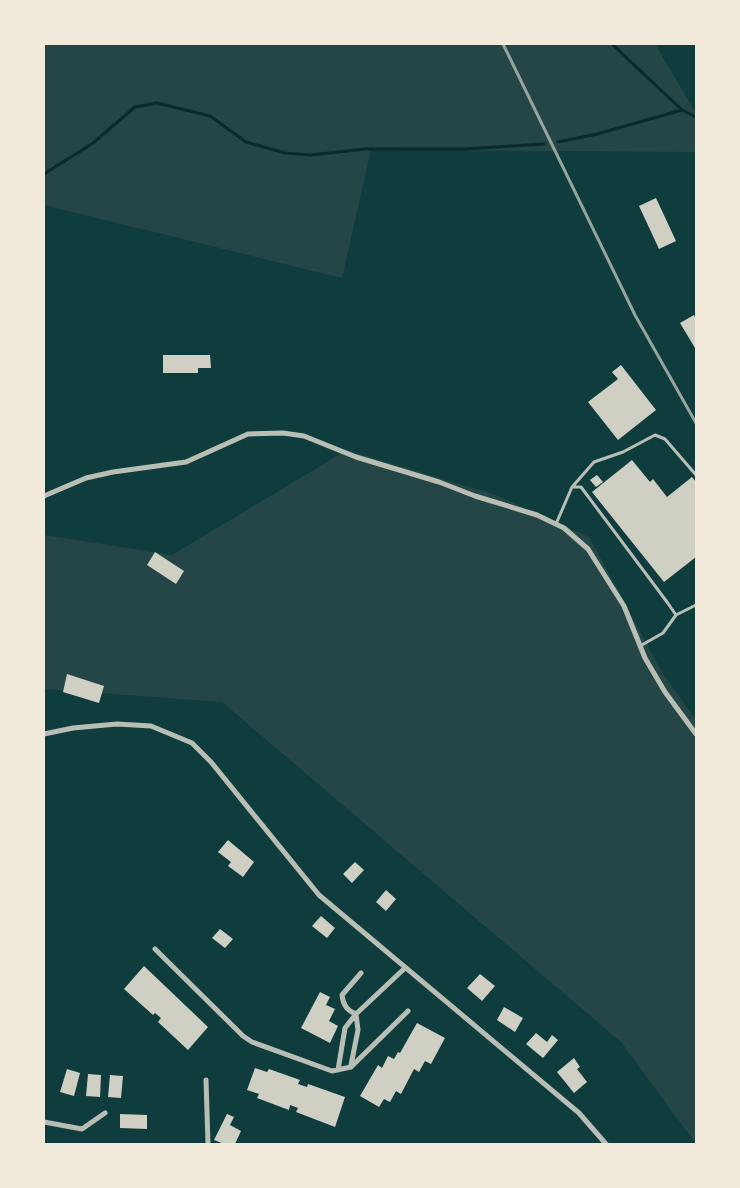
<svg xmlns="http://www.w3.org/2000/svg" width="740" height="1188" font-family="Commissioner,sans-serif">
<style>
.green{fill:#244646}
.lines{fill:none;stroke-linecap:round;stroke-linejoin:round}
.stream{stroke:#0a2a2b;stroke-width:3}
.building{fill:#cfcfc3}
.service{stroke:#b8beb3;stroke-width:3}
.minor{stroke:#b8beb3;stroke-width:5}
.rail{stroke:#97a49c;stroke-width:3}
</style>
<rect width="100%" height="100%" fill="#0f3d3e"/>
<path class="green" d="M44,44H655L696,113V152L371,150L342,278L44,205Z
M347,450L496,495L589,537L662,672L696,720V1144L621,1042L222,702L44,689V535L172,555Z"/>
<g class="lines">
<path class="stream" d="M612,44L682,110L696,117
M558,142L597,134L682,110
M44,174L93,143L135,107L157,103L210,116L246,142L285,153L311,155L365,149H464L544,144"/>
</g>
<path class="building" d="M656,198L676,241L659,249L639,206Z
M694,315L696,320L695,348L680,323Z
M163,355H210L211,368H198V373H163Z
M621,365L656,410L618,440L588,402L618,379L612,372Z
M632,460L650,482L653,479L667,497L692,477L696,482V557L664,582L592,492Z
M597,475L603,482L596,487L590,480Z
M155,552L184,571L176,584L147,565Z
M67,674L104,686L99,703L63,692Z
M228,840L254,862L243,877L228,866L231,862L218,852Z
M355,862L364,870L352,883L343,874Z
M386,890L396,899L386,911L376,902Z
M321,916L335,928L327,938L312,926Z
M220,929L233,939L225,948L212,938Z
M144,966L208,1027L188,1050L158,1022L161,1018L155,1013L153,1015L124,989Z
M480,974L495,986L482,1001L467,988Z
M320,992L330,997L326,1005L335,1009L329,1021L338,1026L330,1043L301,1028Z
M504,1007L523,1018L515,1032L497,1020Z
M417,1023L445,1038L431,1064L425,1061L419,1072L414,1069L401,1094L396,1091L390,1102L384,1099L379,1107L360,1096L378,1065L382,1068L388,1056L394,1059L398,1052L400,1053Z
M536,1033L547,1042L552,1035L558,1040L543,1058L526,1044Z
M574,1058L580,1067L577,1069L587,1082L574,1093L557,1072Z
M255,1068L267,1072L269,1069L300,1080L298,1084L307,1087L308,1084L345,1097L335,1127L296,1112L298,1108L290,1105L289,1110L257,1098L259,1094L247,1090Z
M67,1069L80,1073L74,1096L60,1092Z
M88,1074L101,1075L100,1097L86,1096Z
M110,1075L123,1076L121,1098L108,1097Z
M120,1114L147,1115V1129L120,1128Z
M227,1114L234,1117L230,1125L241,1131L235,1144H224L214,1140Z"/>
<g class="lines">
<path class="service" d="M573,486L594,462L623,452L655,435L665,439L696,475
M556,524L572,487H581L667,602L676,615L663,633L640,646
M676,615L696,605"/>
<path class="minor" d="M44,496L86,478L113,472L186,462L248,434L283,433L304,436L356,457L439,482L475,496L537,515L564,528L588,549L624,606L645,658L665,692L696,734
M44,734L73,728L117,724L151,726L192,743L211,762L319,895L579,1113L606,1144
M155,949L243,1036L252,1042L332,1071L351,1067
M356,1014C347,1011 343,1005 342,995L361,973
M351,1065L358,1030L356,1014
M351,1067L408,1011
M338,1070L345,1028L356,1014L405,968
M206,1080L208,1144
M44,1122L82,1129L105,1113"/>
<path class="rail" d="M503,44L635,315L696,423"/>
</g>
<rect width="740" height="1188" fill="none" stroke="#f1e9da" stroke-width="90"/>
</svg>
